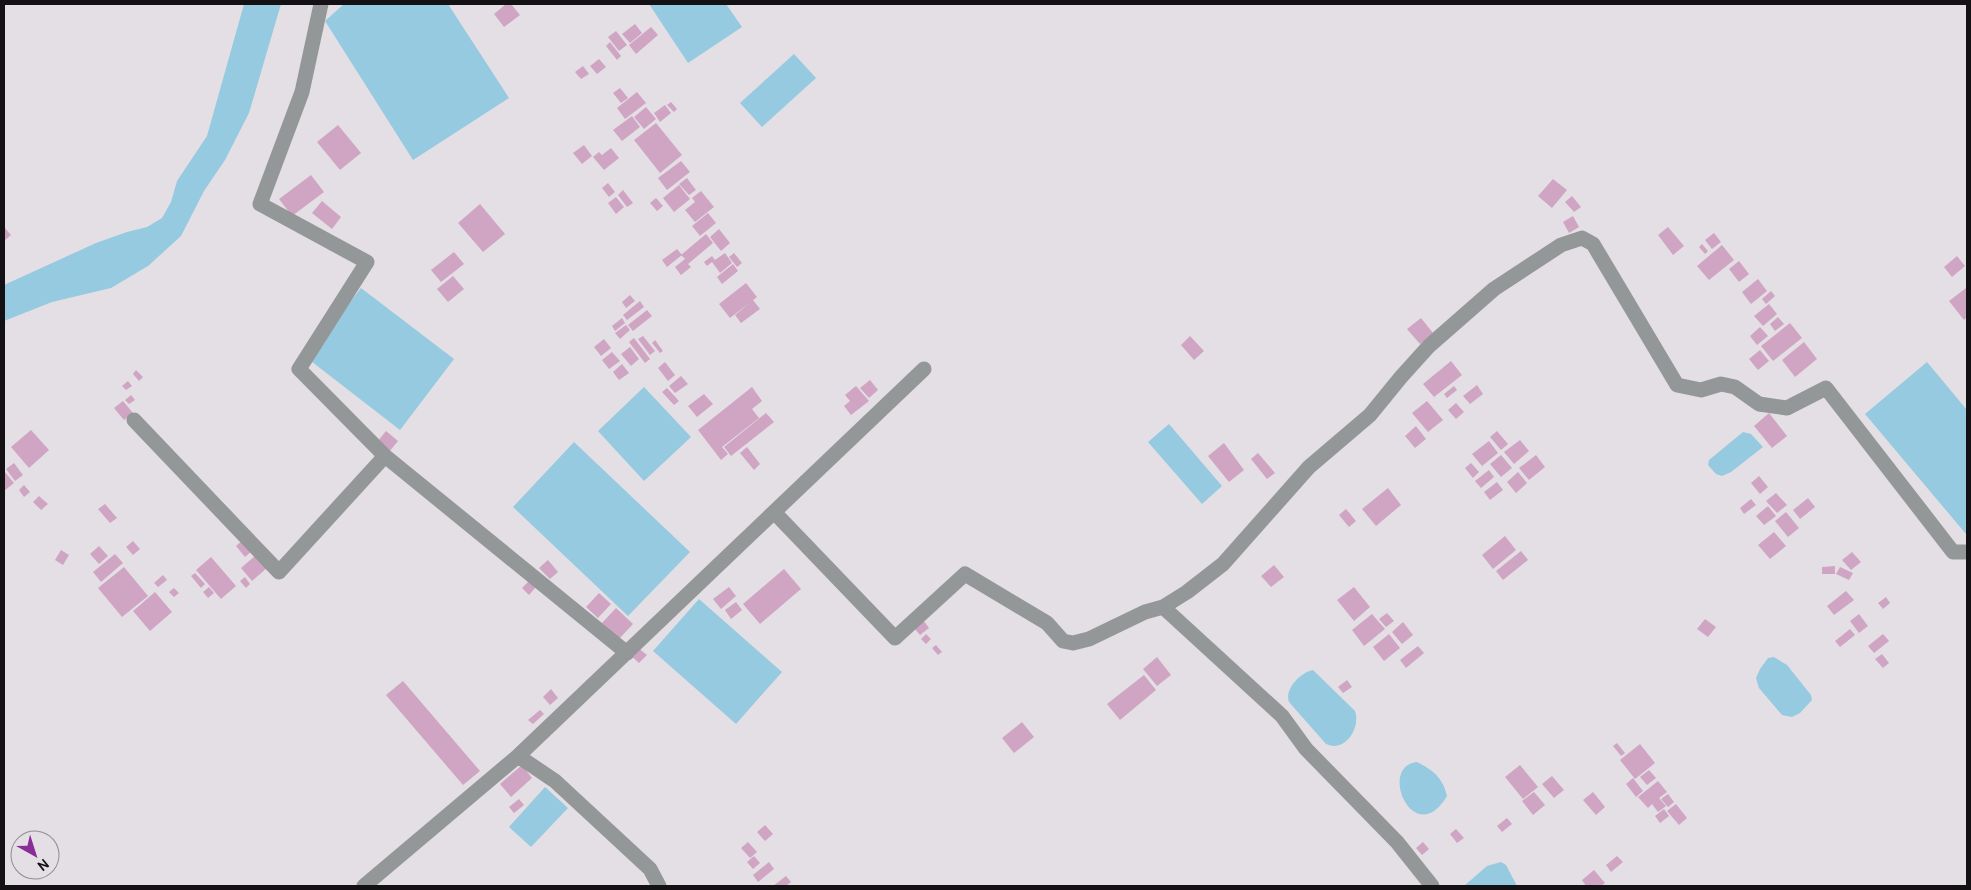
<svg xmlns="http://www.w3.org/2000/svg" width="1971" height="890" font-family="Cabin,sans-serif">
<style>
.water{fill:#95cae0}
.building{fill:#cfa5c3}
.lines{fill:none;stroke-linecap:round;stroke-linejoin:round}
.minor{stroke:#949798;stroke-width:15}
</style>
<rect width="100%" height="100%" fill="#e4dfe4"/>
<path class="water" d="M244,4H281L249,113L225,160L204,191L181,236L148,266L111,288L52,302L4,321V285L96,243L127,232L147,227L162,218L171,202L177,181L207,136Z
M344,4H448L509,98L413,160L325,21Z
M649,4H726L742,27L688,63Z
M794,54L816,78L762,127L740,103Z
M361,288L454,359L400,430L307,358Z
M1927,362L1967,410V532L1966,534L1865,414Z
M644,387L691,437L644,481L598,431Z
M1169,424L1222,486L1202,504L1148,442Z
M1743,432L1751,434L1763,447L1731,472L1722,476L1716,474L1708,465L1709,460Z
M574,442L690,552L628,616L513,507Z
M699,599L782,672L736,724L653,651Z
M1774,657L1787,665L1811,695L1812,700L1800,713L1792,717L1782,715L1759,688L1756,678L1760,669L1768,658Z
M1313,670L1355,711C1361,728 1345,753 1326,744L1289,702C1284,689 1301,672 1313,670Z
M1417,762C1433,770 1443,778 1447,796C1414,851 1377,766 1417,762Z
M545,787L568,808L531,847L509,827Z
M1501,862L1506,865L1517,886H1464L1487,866Z"/>
<path class="building" d="M506,4H511L520,15L504,27L494,14Z
M635,24L642,33L630,43L622,34Z
M651,27L658,35L636,54L629,45Z
M616,31L627,45L619,51L608,37Z
M610,42L621,56L617,60L606,46Z
M599,59L606,67L597,74L590,66Z
M583,66L589,74L581,79L575,72Z
M620,88L628,98L621,103L613,93Z
M637,92L646,103L625,119L617,108Z
M671,102L677,109L674,112L667,105Z
M665,105L671,113L660,122L654,113Z
M646,107L656,119L644,129L634,117Z
M632,116L640,127L622,141L613,130Z
M656,123L682,155L660,173L634,140Z
M338,125L361,153L340,170L317,142Z
M584,145L592,156L582,164L573,153Z
M611,148L619,158L604,170L593,157L599,152L602,155Z
M681,161L690,172L667,190L658,178Z
M311,175L324,192L292,216L279,199Z
M687,178L696,190L689,195L679,184Z
M1553,179L1567,190L1552,208L1538,196Z
M608,183L615,192L609,197L602,188Z
M679,185L690,199L674,212L663,198Z
M623,190L633,203L627,207L618,195Z
M701,191L714,207L695,222L685,210L695,202L692,198Z
M1572,196L1581,207L1574,212L1565,202Z
M616,197L624,207L616,214L608,203Z
M656,198L663,206L657,211L650,203Z
M322,201L341,217L332,229L312,213Z
M480,204L505,234L483,252L458,223Z
M708,213L716,223L700,236L692,226Z
M1573,216L1579,227L1569,233L1563,222Z
M4,227L11,235L4,241Z
M1668,227L1684,246L1673,255L1658,235Z
M719,229L730,243L721,251L710,237Z
M1714,233L1721,242L1712,249L1705,240Z
M706,234L713,243L688,264L691,267L681,275L675,267L685,259L681,255Z
M1702,244L1708,251L1705,254L1699,247Z
M1722,245L1734,260L1709,280L1697,266Z
M677,249L682,255L667,267L662,260Z
M454,252L464,264L441,282L431,270Z
M725,253L732,263L720,273L712,262L707,266L704,262L712,256L715,260Z
M734,253L742,263L737,267L729,257Z
M1957,256L1965,266L1952,277L1944,267Z
M1739,261L1749,274L1739,282L1729,269Z
M733,264L738,271L722,284L717,277Z
M453,276L464,289L448,302L437,289Z
M1758,279L1767,291L1751,304L1742,292Z
M746,283L757,297L730,318L719,304Z
M1966,288L1967,317L1964,320L1949,301Z
M1771,291L1775,296L1766,304L1762,299Z
M630,295L635,301L626,308L622,302Z
M753,300L760,309L741,323L735,315Z
M640,301L644,307L627,320L623,315Z
M1769,304L1777,314L1763,326L1754,316Z
M647,310L652,316L633,331L628,325Z
M1778,317L1784,324L1775,331L1770,324Z
M622,318L625,323L615,331L612,326Z
M1421,318L1433,333L1420,344L1407,329Z
M1790,323L1802,338L1773,361L1761,346Z
M626,325L630,330L620,339L615,333Z
M1760,327L1768,336L1757,345L1750,336Z
M643,336L655,351L650,355L638,339Z
M1190,336L1204,351L1194,360L1181,345Z
M634,338L650,359L645,363L629,342Z
M604,339L611,348L601,356L594,347Z
M655,340L663,351L660,353L652,343Z
M1804,342L1817,359L1795,377L1782,360Z
M630,347L639,359L631,366L621,354Z
M1760,350L1769,361L1758,370L1749,359Z
M612,352L620,361L609,369L602,360Z
M1451,361L1462,375L1434,397L1423,384Z
M665,362L675,375L668,381L658,368Z
M622,364L629,373L619,380L613,372Z
M136,370L143,377L139,381L133,374Z
M681,376L688,384L675,393L669,386Z
M870,380L878,390L869,398L860,388Z
M128,381L132,386L126,390L122,386Z
M1477,385L1483,394L1470,404L1463,396Z
M856,386L869,401L851,415L844,406L850,401L845,395Z
M1454,386L1457,390L1447,398L1444,394Z
M752,387L762,401L752,409L759,418L722,447L728,454L721,460L698,430Z
M667,388L679,401L674,405L662,392Z
M704,394L713,404L697,417L688,406Z
M131,395L135,400L129,404L125,400Z
M123,401L133,413L124,420L114,408Z
M1427,401L1443,420L1428,432L1412,413Z
M1456,403L1464,412L1456,419L1448,410Z
M766,413L774,422L731,456L724,447Z
M1769,413L1787,436L1772,448L1754,426Z
M1416,426L1426,439L1415,448L1405,436Z
M31,430L49,450L29,468L11,447Z
M386,431L398,441L389,452L377,442Z
M1497,431L1508,444L1501,450L1490,437Z
M1520,440L1529,451L1514,464L1504,452Z
M1489,441L1498,453L1482,466L1472,454Z
M1224,443L1244,470L1229,482L1208,456Z
M747,447L760,464L754,470L740,453Z
M1258,453L1275,473L1267,479L1251,459Z
M1501,455L1512,468L1501,477L1490,464Z
M1536,455L1545,467L1529,480L1519,468Z
M14,463L23,475L15,481L6,469Z
M1471,463L1479,472L1473,478L1465,468Z
M1489,470L1494,477L1481,488L1475,481Z
M4,471L14,483L4,491Z
M1518,472L1527,483L1516,493L1507,482Z
M1759,476L1768,487L1760,494L1751,483Z
M1497,482L1503,490L1490,500L1484,492Z
M24,485L30,492L24,497L19,490Z
M1388,488L1401,505L1376,526L1362,509Z
M1776,493L1787,505L1777,513L1766,501Z
M39,496L48,504L41,510L33,502Z
M1808,498L1815,507L1800,519L1793,510Z
M1751,499L1756,505L1744,514L1740,508Z
M105,504L117,518L110,523L98,509Z
M1768,506L1776,516L1764,525L1756,516Z
M1346,509L1356,521L1349,527L1339,515Z
M1786,512L1799,528L1788,537L1775,521Z
M1774,532L1786,546L1770,559L1758,545Z
M1505,536L1516,550L1493,569L1482,555Z
M244,539L253,550L245,557L236,546Z
M133,541L140,549L133,555L126,547Z
M99,546L108,556L99,564L90,554Z
M61,550L69,555L63,565L55,560Z
M1521,551L1528,560L1503,580L1496,571Z
M1852,552L1861,562L1851,570L1842,560Z
M115,554L123,563L101,582L93,572Z
M257,554L268,567L252,581L241,568Z
M211,557L236,586L221,599L196,570Z
M548,560L558,572L550,579L539,568Z
M1274,565L1284,577L1271,587L1261,576Z
M1835,566V574H1822V567Z
M124,567L148,596L122,617L98,588Z
M1840,567L1853,573L1849,580L1836,574Z
M784,569L801,589L760,624L743,604Z
M195,573L205,584L201,588L191,576Z
M163,575L167,580L158,587L154,583Z
M245,577L250,584L246,588L240,581Z
M530,580L536,587L529,595L522,588Z
M209,587L214,593L208,598L203,592Z
M729,587L736,596L721,609L713,599Z
M1354,587L1370,607L1354,621L1337,600Z
M174,588L179,593L174,597L169,592Z
M1846,591L1854,600L1834,615L1827,606Z
M155,592L172,612L150,631L133,611Z
M599,593L611,604L598,618L586,607Z
M1886,597L1890,603L1883,609L1878,603Z
M736,602L742,610L731,619L725,610Z
M616,608L633,624L619,639L602,623Z
M1387,613L1394,621L1386,627L1379,619Z
M1372,614L1385,629L1364,646L1352,630Z
M1859,614L1868,626L1859,633L1850,621Z
M1705,619L1716,627L1708,637L1697,629Z
M923,620L929,628L920,635L914,628Z
M1403,622L1413,635L1402,644L1392,632Z
M1850,629L1855,635L1840,647L1835,641Z
M926,634L931,639L926,644L921,639Z
M1389,634L1400,648L1384,661L1373,647Z
M1883,634L1889,641L1874,653L1868,646Z
M936,645L942,652L938,655L932,648Z
M636,646L647,655L639,663L629,654Z
M1418,646L1424,653L1406,668L1400,660Z
M1882,654L1889,663L1883,668L1875,659Z
M1157,657L1171,675L1157,686L1143,669Z
M1144,675L1156,690L1120,720L1107,704Z
M1347,680L1352,687L1343,693L1338,687Z
M403,681L480,771L463,785L386,695Z
M551,689L558,698L550,705L543,697Z
M540,710L544,714L533,724L528,720Z
M1022,722L1034,737L1014,753L1002,738Z
M1617,743L1625,753L1621,756L1613,746Z
M1640,744L1655,763L1635,779L1620,760Z
M522,765L532,778L511,797L500,784Z
M1520,765L1538,787L1523,799L1505,777Z
M1649,770L1656,778L1647,785L1640,777Z
M1552,776L1564,790L1554,798L1542,784Z
M1633,778L1643,791L1636,797L1626,784Z
M1658,781L1667,792L1659,798L1666,806L1658,812L1652,804L1648,808L1638,797Z
M1534,792L1545,805L1533,815L1522,801Z
M1593,792L1605,807L1596,815L1583,800Z
M1668,794L1674,802L1668,807L1661,799Z
M519,799L524,805L514,813L509,807Z
M1676,804L1687,818L1679,825L1667,811Z
M1664,809L1669,816L1660,823L1655,816Z
M1507,818L1512,824L1502,832L1497,826Z
M765,825L773,834L765,841L757,832Z
M1456,829L1464,838L1457,843L1450,834Z
M748,842L757,852L750,858L741,848Z
M1423,842L1429,849L1422,855L1416,848Z
M754,856L760,863L753,869L747,862Z
M1617,856L1623,862L1611,872L1606,865Z
M769,862L774,869L758,882L753,875Z
M1594,870L1605,883L1601,886H1586L1582,880Z
M786,876L791,882L786,886H773Z"/>
<g class="lines">
<path class="minor" d="M321,4L302,92L260,204L367,262L299,369L385,456L627,653
M134,420L279,572L385,456
M774,512L895,638L965,574L1047,623L1063,641L1073,643L1089,639L1145,612L1163,607L1282,716L1306,749L1397,842L1432,886
M1163,607L1187,592L1223,564L1309,467L1370,415L1401,377L1429,346L1494,289L1561,245L1582,238L1593,244L1677,385L1701,390L1721,384L1735,387L1759,404L1787,408L1826,388L1953,552H1967
M518,756L555,781L650,869L659,886
M364,886L518,756L924,369"/>
</g>
<rect width="1971" height="890" fill="none" stroke="#131113" stroke-width="10"/>
<g transform="translate(35 855) rotate(141)"><circle r="24" fill="#e4dfe4" stroke="#908d90"/>
<path d="M0-4L9 19L0 12L-9 19Z" fill="#892d98"/>
<text y="-8" font-size="14" font-weight="bold" text-anchor="middle" fill="#131113">N</text>
</g>
</svg>
